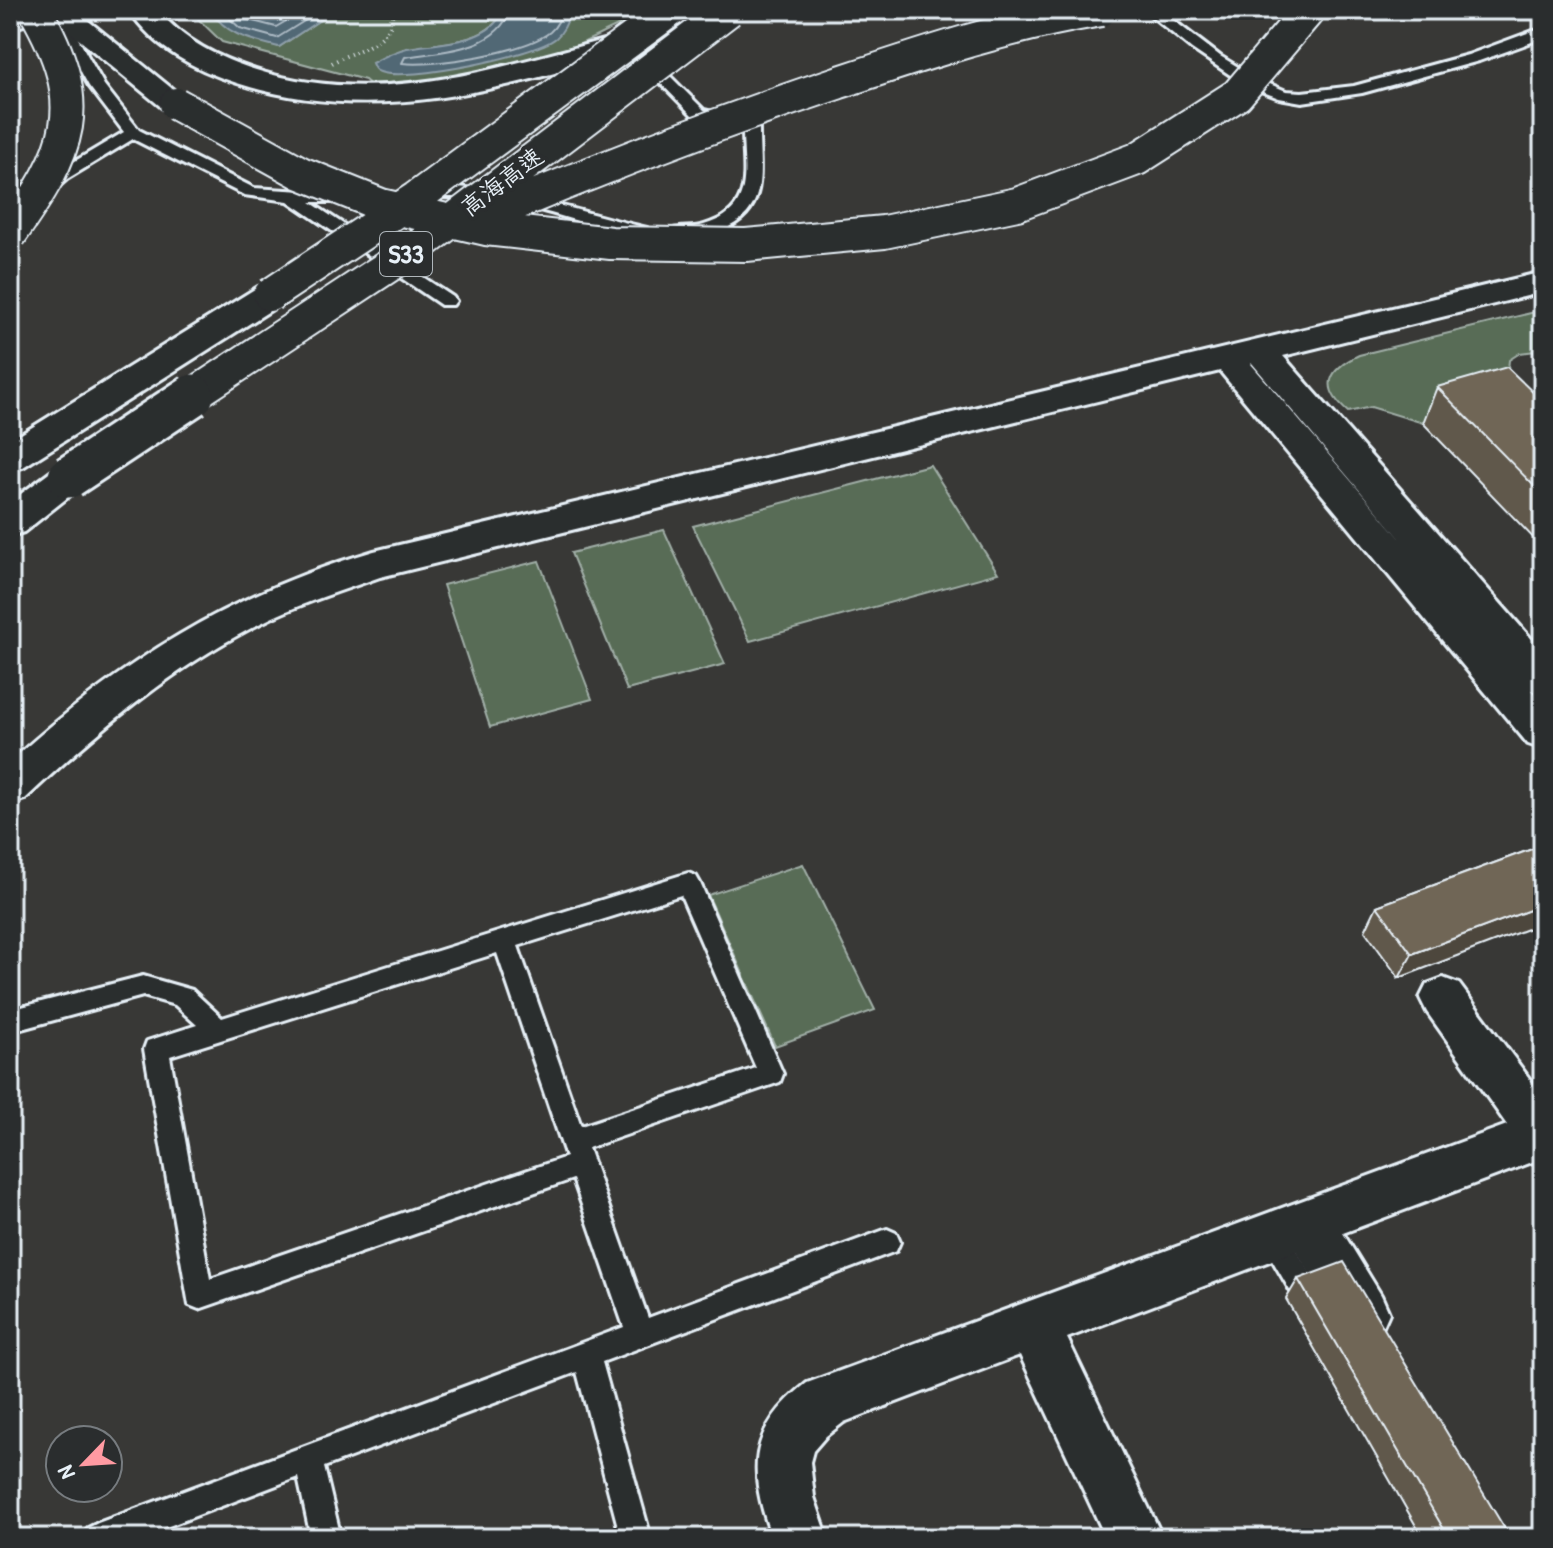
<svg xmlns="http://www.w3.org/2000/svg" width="1553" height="1548" font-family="'Patrick Hand','LXGW WenKai TC',sans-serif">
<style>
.green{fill:#596c56;stroke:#a0aea7;stroke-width:2}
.water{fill:#516775;stroke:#8d9ea9;stroke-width:2}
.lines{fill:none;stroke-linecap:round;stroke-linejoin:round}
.shore{stroke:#acbac4;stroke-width:2}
.lane-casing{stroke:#e8f1f8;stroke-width:6}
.street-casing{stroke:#e8f1f8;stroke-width:6}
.highway-casing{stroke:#e8f1f8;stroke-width:6}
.path{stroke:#e8f1f8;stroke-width:4;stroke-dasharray:1 4;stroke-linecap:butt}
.lane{fill:#2a2d2e;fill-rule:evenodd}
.street{fill:#2a2d2e;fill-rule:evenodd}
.highway{fill:#2a2d2e;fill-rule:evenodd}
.highway-bridge-far1-casing{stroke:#e8f1f8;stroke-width:36;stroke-linecap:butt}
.highway-bridge-casing{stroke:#e8f1f8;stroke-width:47;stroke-linecap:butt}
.highway-bridge-far1{stroke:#2a2d2e;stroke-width:32}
.highway-bridge{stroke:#2a2d2e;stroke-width:41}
.wall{fill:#60584b;stroke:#e8f1f8;stroke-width:2}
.shaded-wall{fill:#4e473d;stroke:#e8f1f8;stroke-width:2}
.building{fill:#706657;stroke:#e8f1f8;stroke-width:2}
.labels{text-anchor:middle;stroke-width:8;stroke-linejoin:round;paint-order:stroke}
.far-street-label{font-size:24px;fill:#e8f1f8;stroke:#2a2d2e}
.shield{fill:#2a2d2e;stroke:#afb6bb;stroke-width:2}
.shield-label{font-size:26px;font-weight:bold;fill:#e8f1f8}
</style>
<rect width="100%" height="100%" fill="#383836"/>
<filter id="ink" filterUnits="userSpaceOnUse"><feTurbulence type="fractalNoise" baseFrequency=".0125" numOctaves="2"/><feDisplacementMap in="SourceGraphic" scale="16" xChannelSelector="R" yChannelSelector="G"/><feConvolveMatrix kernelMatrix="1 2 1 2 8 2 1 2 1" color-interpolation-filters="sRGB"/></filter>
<g filter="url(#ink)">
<path class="green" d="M189,10H211L216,19L279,47L335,10H503C490,45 434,43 403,49L394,73L450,68L570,10H609L624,23L539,64L465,83L372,86L365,80L222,42Z
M1543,310V350L1520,353L1509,360L1508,370L1528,391L1541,396L1507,407L1423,423L1371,407L1348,412C1320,388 1327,370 1359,355Z
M930,465L998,573L750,641L693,526Z
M664,530L725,664L627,690L571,553Z
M539,561L592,699L490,727L443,585Z
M803,864L875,1010L775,1046L708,895Z"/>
<path class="water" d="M211,10H335L279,47C252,40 226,36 211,10Z
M503,10L571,11C568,21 564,31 556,38C534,56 407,82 380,72C374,70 374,67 372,63C383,57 395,51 407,48C437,42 491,45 503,10Z"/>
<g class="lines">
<path class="shore" d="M220,10L240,28L277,38L322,10
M233,10L245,19L276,27L305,10
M510,10C497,51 441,51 405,57L402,63C434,67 525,52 550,32C557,26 560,18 563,10"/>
<g class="lane-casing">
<path id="lane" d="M43,10H62L104,85L139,130L254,188L352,194V200L346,202H310L453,297L456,301L453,305H441L288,201L244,195L133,139L67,179L50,194H38V188L55,173L124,132L89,86L51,17L10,29V20Z
M636,10H650L649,55L704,110L734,117V123L694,117L637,59Z
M1144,10H1160L1220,56L1256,78L1286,91L1302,92L1354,86L1468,55L1533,31L1543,30V38L1479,61L1362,93L1302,102L1279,98L1245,85L1192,49Z
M767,102L775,107L759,126C758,171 772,213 717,232C703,236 687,240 673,237L671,233L673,229C683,227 694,228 704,225C758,210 742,167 743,125L762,104Z
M434,186C507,187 576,211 647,228L649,232L641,237C588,227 537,205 483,198C467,196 426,200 416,191L418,188Z
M688,873L696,876L700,883L783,1074L780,1082L588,1148L648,1318L887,1229L896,1233L900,1242L896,1251L602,1362L651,1538H621L577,1372L324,1467L341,1538H311L298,1477L137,1538H83L88,1528L98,1523L624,1327L573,1179L199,1309L189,1305L144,1049L147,1041L197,1025L175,1005L143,996L10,1032V1010L143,976L192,990L222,1018ZM681,895L756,1068L581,1126L518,946ZM497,953L566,1157L210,1279L170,1056Z
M1272,1222L1281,1226L1315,1281L1319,1290L1315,1299L1305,1303L1295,1299L1263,1244L1259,1235L1263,1226Z"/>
</g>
<g class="street-casing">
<path id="street" d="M1543,272V292L1283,356L1543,652V694L1531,690L1543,705V749L1528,744L1220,371L380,577C344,590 307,601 271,618C179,662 99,729 25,799L10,804V762C121,661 229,594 374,551ZM1252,363L1405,544L1251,364Z
M1443,978L1459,984L1543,1097V1158L1343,1233L1381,1295L1389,1313L1381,1331L1363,1339L1345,1331L1296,1251L1067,1338L1163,1538H1106L1020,1355L844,1422L826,1436L813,1451L810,1462L814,1497L828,1538H772C748,1471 747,1430 807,1383L1507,1125L1427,1012L1420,998L1427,984Z"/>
</g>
<g class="highway-casing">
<path id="highway" d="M43,10H75L191,104L187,110L176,113L165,110Z
M129,10H158C183,41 219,58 256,70C385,110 503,65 627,34L637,37L642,43L637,49C507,89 372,127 237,83C194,69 155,49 129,10Z
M270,284L282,287L287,295L282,303L23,467L10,471V441L258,287Z
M69,464L82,468L88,477L82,486L24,532L10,536V502L56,468Z"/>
</g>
<path class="path" d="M332,63C359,47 391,46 394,10"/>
<use href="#lane" class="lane"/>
<use href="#street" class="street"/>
<use href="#highway" class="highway"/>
<g class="highway-bridge-far1-casing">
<path id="highway-bridge-far1" d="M176,104L301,173L381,205L486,229L611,243L746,245L884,232L1017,204L1137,159L1237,95L1309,10
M484,217C600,168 718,123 837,83C924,54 1010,25 1101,10
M10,235C71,149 90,106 35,10
M270,295L416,198L671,10
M190,397L419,246L729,10"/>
</g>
<g class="highway-bridge-casing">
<path id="highway-bridge" d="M69,477L193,395"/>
</g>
<use href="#highway-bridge-far1" class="highway-bridge-far1"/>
<use href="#highway-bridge" class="highway-bridge"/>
</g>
<path class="wall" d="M1437,387L1543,402V548L1423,423Z
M1543,845L1399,978L1365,931L1377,906Z
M1298,1279L1494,1538H1423L1286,1299Z"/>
<path class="shaded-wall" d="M1543,905V923L1399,978L1412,954Z
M1505,1529L1494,1538H1484Z"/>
<path class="building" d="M1507,367L1543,402V495L1437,387Z
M1543,845V905L1412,954L1377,906Z
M1344,1262L1505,1529L1484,1538H1449L1298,1279Z"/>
</g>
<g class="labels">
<g class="far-street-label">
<text transform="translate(502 182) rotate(-37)" y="8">高海高速</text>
</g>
<rect class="shield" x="380" y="232" width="52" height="44" rx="6"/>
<g class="shield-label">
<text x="406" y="263">S33</text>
</g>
</g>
<rect width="1553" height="1548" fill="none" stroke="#2a2d2e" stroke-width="40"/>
<rect x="20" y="20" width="1513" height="1508" fill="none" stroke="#e8f1f8" stroke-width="3" filter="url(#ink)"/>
<g transform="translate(84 1464) rotate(245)"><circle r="38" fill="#2a2d2e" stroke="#767b7f" stroke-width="2"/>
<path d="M0-6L14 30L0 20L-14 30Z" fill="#ff9aa2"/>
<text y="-12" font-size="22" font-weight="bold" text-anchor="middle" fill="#e8f1f8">N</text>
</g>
</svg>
